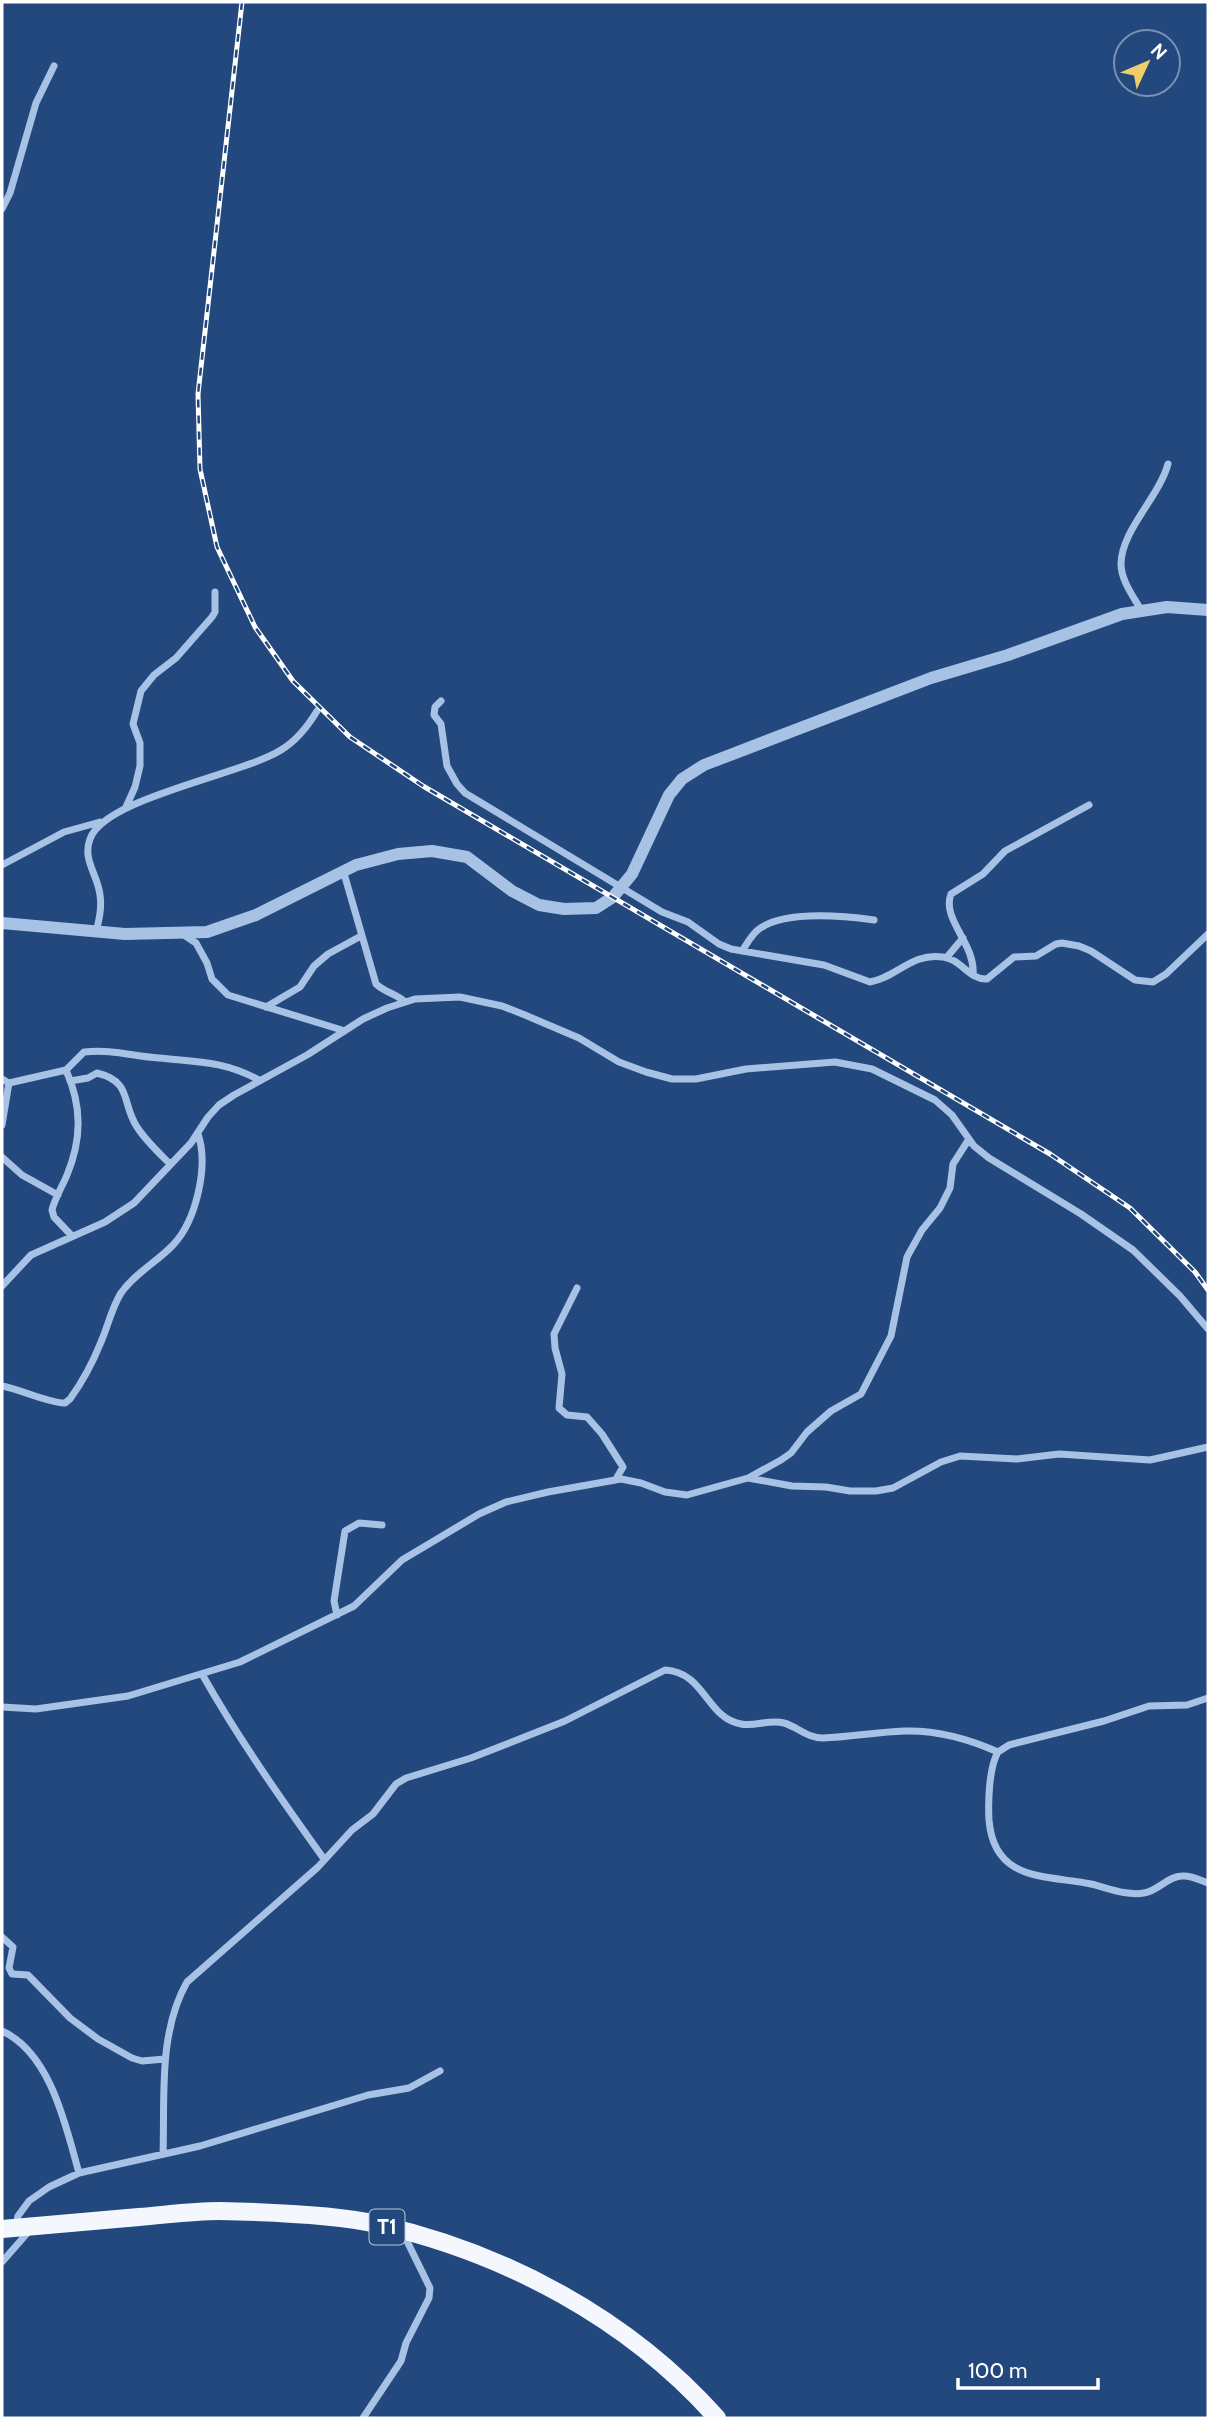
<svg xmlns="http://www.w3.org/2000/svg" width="1210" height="2420" font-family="Cabin,sans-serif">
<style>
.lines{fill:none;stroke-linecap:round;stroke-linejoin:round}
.minor{stroke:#a7c2e5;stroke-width:7}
.tertiary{stroke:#a7c2e5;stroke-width:12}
.trunk{stroke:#f4f8fe;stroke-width:18}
.rail-casing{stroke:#fff;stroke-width:5}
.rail{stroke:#23487d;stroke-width:2.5;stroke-dasharray:8;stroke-linecap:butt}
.labels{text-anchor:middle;stroke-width:7;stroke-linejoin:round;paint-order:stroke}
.shield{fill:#23487d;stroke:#bdc8d8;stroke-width:2}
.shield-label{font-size:21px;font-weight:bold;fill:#fff}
</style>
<rect width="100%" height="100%" fill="#23487d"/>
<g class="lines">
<path class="minor" d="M2,209L10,193L36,103L54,66
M1141,610C1133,596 1121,580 1121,564C1121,531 1159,497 1168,464
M441,701L435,707L434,715L441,724L447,766L457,784L465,793L662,912L688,922L719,944L731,949L824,965L870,982C896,978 912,952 943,957C961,959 969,980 987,979L1014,957L1036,956L1056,944L1062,943L1079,946L1091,951L1135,980L1153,982L1166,974L1208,934
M126,807L135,787L140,766V743L133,724L141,691L154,675L176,658L212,617L215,612V592
M2,865L64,832L100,822
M343,870L376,984C384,992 397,994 405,1002
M96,932C99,920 102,908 100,895C98,875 82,860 90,839C104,798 241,775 281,750C296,741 308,726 317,711
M184,935L196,943L207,963L212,979L228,995L345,1031
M742,951C747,944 751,935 759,929C785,910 844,916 874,920
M947,957L963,938
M973,975C976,944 941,919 951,894L983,874L1005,851L1089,805
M266,1007L300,987L314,966L328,954L361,936
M66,1070C82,1106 82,1139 67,1175C62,1187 55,1198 52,1210L54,1217L72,1236
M2,1079L9,1083L66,1070L84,1052C112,1049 132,1056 159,1058C198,1062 224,1061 259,1080
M70,1081L88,1078L97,1073C133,1082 121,1103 137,1127C146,1141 158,1152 170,1164
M2,1125L9,1083
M2,1157L22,1175L58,1195
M2,1286L31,1255L105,1222L134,1203L191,1143L208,1117L219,1105L234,1095L307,1055L363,1019L387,1008L415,999L460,997L502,1006L525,1015L579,1038L619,1062L646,1072L672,1079H696L746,1069L835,1062L872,1069L935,1100L952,1115L974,1146L989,1158L1081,1214L1133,1250L1180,1296L1208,1329
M577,1288L554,1334L555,1348L562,1374L559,1408L567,1415L587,1417L602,1434L623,1467L616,1479
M2,1386C20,1389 50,1404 65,1403L70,1399C83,1381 93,1362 101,1342C108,1326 112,1307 121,1293C135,1273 157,1262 173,1245C196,1221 209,1166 198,1134
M750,1477L781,1460L791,1453L807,1432L831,1411L861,1394L891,1336L907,1257L922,1230L940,1208L950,1188L953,1164L969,1139
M337,1615L334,1601L345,1531L359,1523L382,1525
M202,1674C238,1738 281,1799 324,1859
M2,1707L36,1709L128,1696L240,1662L354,1606L402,1560L479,1514L506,1502L548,1492L621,1479L641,1483L665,1492L687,1495L748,1478L792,1486L826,1487L850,1491H876L893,1488L941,1462L960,1456L1017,1459L1059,1454L1150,1460L1208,1447
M998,1752L1009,1745L1104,1721L1149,1706L1187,1705L1208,1698
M2,1937L13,1947L9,1968L12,1974L28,1975L70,2018L98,2039L132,2058L142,2061L165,2059
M2,2031C51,2053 66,2127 79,2173
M163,2154C165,2098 158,2033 187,1982L318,1867L352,1830L373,1814L396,1784L406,1778L471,1758L565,1721L665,1670C705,1672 706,1718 741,1724C755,1727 769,1719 784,1723C798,1727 807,1738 823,1738C850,1737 877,1732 904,1731C936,1730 969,1739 998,1752C989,1767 988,1802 989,1820C994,1882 1046,1875 1091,1884C1108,1888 1126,1896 1144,1893C1158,1891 1168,1876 1182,1876C1191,1875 1200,1880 1208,1883
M16,2227L18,2216L29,2201L49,2187L79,2173L200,2146L368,2095L409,2088L440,2071
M2,2262L30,2230
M363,2418L401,2361L406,2343L429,2298L430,2288L403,2233"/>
<path class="tertiary" d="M2,923L125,934L207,932L256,915L356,865L398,854L432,851L467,857L512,891L539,905L564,909L596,908L613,897L632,874L669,795L682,779L704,765L931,678L1008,655L1122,614L1167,607L1208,610"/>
<path class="trunk" d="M2,2229C48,2225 93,2221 139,2217C165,2215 192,2211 219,2211C266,2212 332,2214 377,2224C506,2253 629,2319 717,2418"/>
<g class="rail-casing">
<path id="rail" d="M242,2L198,394L200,469L217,547L255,627L293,681L350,737L423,786L1050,1154L1130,1208L1195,1272L1208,1290"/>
</g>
<use href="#rail" class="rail"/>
</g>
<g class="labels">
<rect class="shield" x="369.5" y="2209.5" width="35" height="35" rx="5"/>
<g class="shield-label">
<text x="387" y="2234">T1</text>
</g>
</g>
<rect width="1210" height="2420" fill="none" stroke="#ffffff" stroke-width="7"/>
<g transform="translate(1147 63) rotate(46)"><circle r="33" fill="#23487d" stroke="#7b91b1" stroke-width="2"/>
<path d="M0-5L12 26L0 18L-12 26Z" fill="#f0cd6b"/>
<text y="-10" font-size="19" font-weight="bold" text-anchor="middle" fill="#ffffff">N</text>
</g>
<path d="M958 2378v10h140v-10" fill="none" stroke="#ffffff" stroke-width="3.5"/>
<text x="968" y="2378" font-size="21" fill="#ffffff" stroke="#23487d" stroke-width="5" paint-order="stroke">100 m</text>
</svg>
